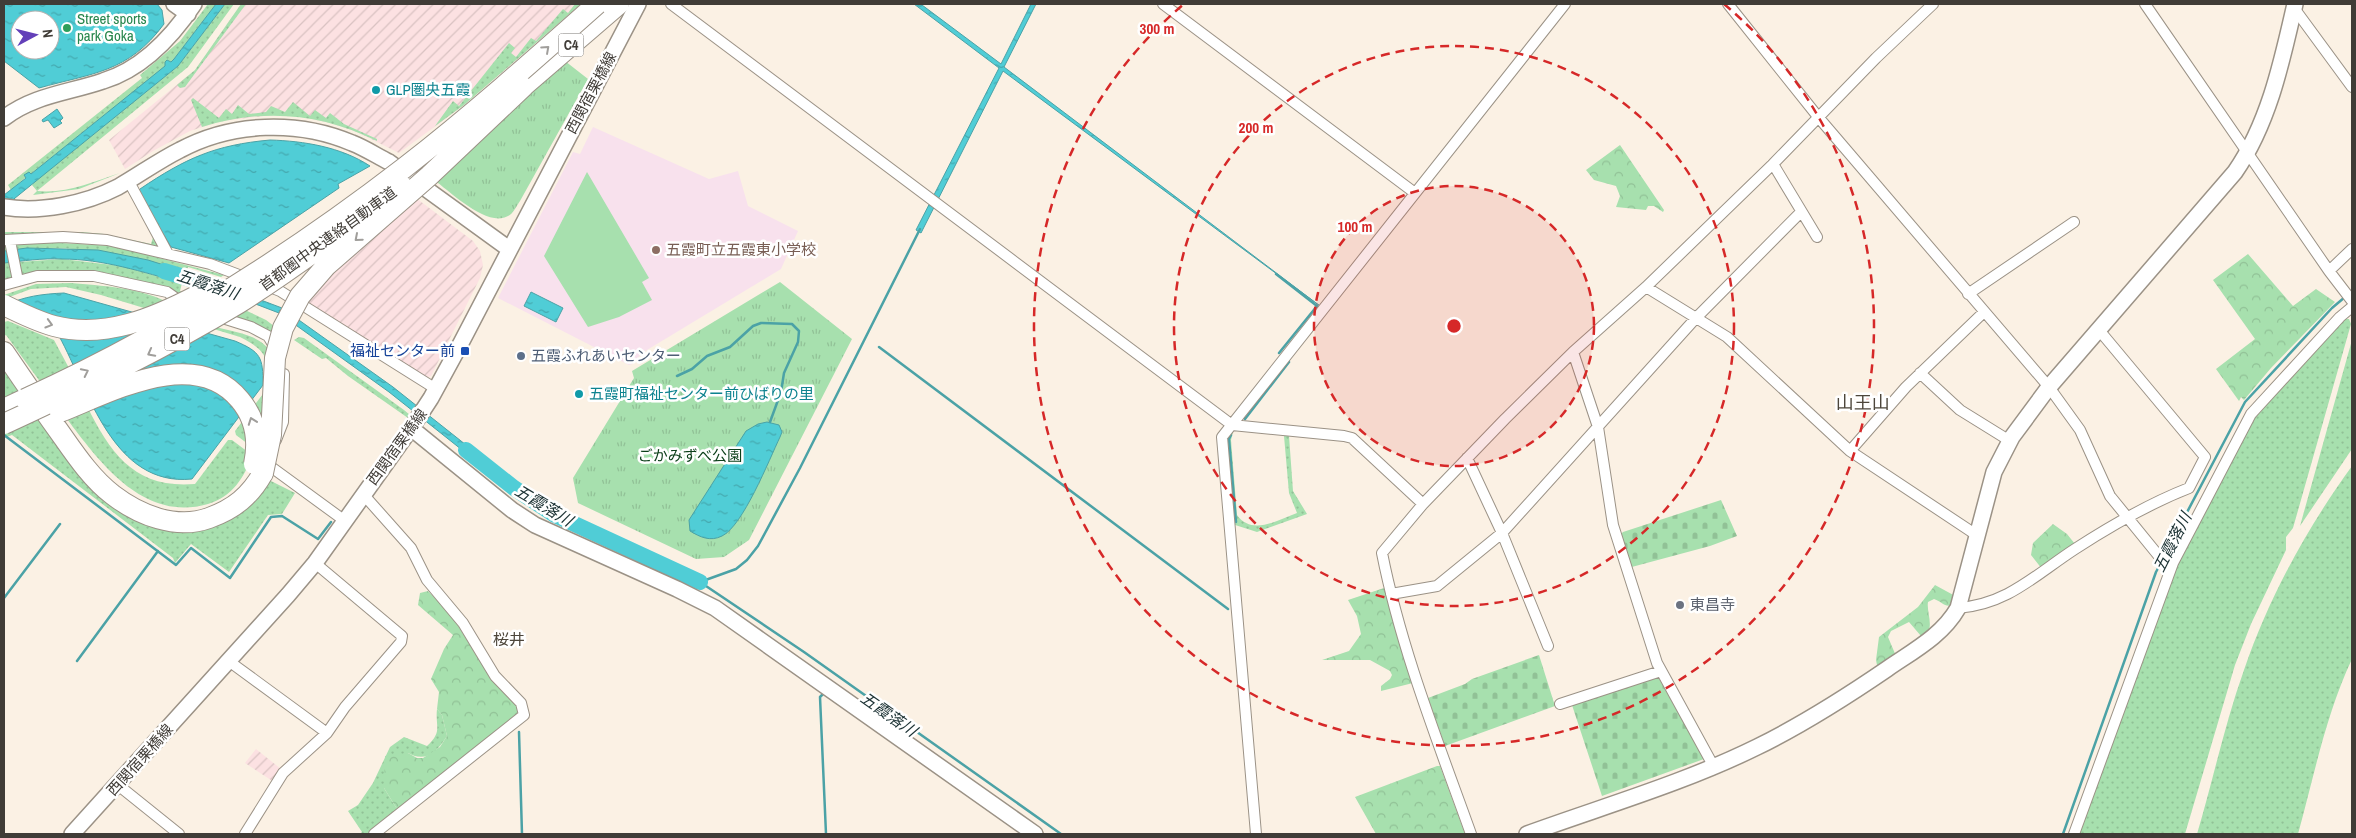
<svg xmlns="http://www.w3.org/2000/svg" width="2356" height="838" font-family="'Archivo Narrow','Noto Sans JP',sans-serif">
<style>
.industrial{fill:url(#industrial-furrows)}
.education{fill:#f8e1ed}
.grass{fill:url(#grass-dots)}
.forest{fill:url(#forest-crowns)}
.cemetery{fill:url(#cemetery-stones)}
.park{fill:url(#park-tufts)}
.pitch{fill:#a7e0ae}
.water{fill:url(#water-ripples);stroke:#4ba2a6;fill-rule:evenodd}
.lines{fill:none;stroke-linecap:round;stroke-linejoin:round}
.stream{stroke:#4ba2a6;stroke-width:2.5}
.river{stroke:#50cdd6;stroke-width:16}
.street-casing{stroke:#9b9286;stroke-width:12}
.secondary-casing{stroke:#9b9286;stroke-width:18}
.highway-casing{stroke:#9b9286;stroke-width:22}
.street{stroke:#fff;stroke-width:10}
.secondary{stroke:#fff;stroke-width:15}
.highway{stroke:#fff;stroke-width:20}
.highway-bridge-casing{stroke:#9b9286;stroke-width:22;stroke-linecap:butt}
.highway-bridge{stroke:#fff;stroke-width:20}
.oneway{stroke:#a09e9b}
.ring{fill:none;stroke:#d62828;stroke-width:2.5;stroke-dasharray:9 6}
.leisure-dot{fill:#2e9e5b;stroke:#fff;stroke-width:2}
.culture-dot{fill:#0f9aa8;stroke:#fff;stroke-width:2}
.education-dot{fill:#8d6e63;stroke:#fff;stroke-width:2}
.transit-dot{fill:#1a4fb4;stroke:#fff;stroke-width:2}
.service-dot{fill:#5c6f8a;stroke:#fff;stroke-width:2}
.worship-dot{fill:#6b7280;stroke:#fff;stroke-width:2}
.labels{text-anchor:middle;stroke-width:5;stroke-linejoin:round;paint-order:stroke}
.shield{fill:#fff;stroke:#797673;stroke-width:1}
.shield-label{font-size:14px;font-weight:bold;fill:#403c37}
.leisure-label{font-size:15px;fill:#27864d;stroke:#fff;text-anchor:start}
.culture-label{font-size:15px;fill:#0d838f;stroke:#fff;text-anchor:start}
.street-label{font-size:15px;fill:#403c37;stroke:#fff}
.education-label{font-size:15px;fill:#785e54;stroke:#fff;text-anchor:start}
.transit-label{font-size:15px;fill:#164399;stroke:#fff;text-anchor:end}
.service-label{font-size:15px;fill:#4e5e75;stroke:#fff;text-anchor:start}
.park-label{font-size:15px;fill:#0c401a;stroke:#fff}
.worship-label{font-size:15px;fill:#5b616d;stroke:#fff;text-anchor:start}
.water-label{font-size:16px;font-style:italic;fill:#1a3032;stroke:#fff}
.neighbourhood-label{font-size:16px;fill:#4d463b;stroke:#fff}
.quarter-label{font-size:18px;fill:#4d463b;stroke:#fff}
.centre{fill:#d62828;stroke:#fff;stroke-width:2.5}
.ring-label{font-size:15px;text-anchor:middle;font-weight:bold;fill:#d62828;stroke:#fff;stroke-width:5;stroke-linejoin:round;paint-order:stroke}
</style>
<defs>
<pattern id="industrial-furrows" width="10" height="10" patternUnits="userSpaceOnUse" patternTransform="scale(1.25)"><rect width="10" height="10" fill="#fce1e2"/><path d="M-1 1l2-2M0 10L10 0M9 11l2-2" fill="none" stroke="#d9c2c2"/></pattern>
<pattern id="grass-dots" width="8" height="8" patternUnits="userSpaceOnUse" patternTransform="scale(1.25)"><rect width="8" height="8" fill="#a7e0ae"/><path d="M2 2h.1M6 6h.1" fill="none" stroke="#91c196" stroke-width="1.8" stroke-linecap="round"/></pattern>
<pattern id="forest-crowns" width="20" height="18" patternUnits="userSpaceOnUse" patternTransform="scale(1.25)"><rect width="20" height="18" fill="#a7e0ae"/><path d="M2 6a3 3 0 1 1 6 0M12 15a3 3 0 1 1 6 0" fill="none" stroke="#91c196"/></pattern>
<pattern id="cemetery-stones" width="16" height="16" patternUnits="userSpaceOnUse" patternTransform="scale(1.25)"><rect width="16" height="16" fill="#a7e0ae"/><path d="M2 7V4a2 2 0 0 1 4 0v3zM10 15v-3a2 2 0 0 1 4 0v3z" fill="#91c196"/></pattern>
<pattern id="park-tufts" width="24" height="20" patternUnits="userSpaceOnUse" patternTransform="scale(1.25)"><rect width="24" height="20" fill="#a7e0ae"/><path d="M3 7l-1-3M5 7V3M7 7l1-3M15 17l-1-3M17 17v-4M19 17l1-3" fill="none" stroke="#91c196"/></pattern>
<pattern id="water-ripples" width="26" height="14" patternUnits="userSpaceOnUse" patternTransform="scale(1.25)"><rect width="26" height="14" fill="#50cdd6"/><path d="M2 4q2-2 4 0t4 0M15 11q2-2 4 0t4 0" fill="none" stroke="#44a8ae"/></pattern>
</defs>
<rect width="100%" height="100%" fill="#fbf1e4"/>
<path class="industrial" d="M241,4H581L464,105L399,153L357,132L331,123L293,115H273L221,121L190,131L153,151L125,169L109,140L195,70Z
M416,198L473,241L480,251L483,265L480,278L431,376L425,378L306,302L331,268Z
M256,749L281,769L274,782L245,763Z"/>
<path class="education" d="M593,127L709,179L738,171L748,206L798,231L781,269L642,353L632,364L629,365L498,298L573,152L580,154Z"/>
<path class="grass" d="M208,4H216L174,59L171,62L167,60L166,66L31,174L25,175L26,177L11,190L8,185L142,78L140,75L180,41Z
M225,4H234L188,67L37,191L32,185L34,182L178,66Z
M241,4H246L185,87L180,88L177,85L195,70Z
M575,4H581L464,105L435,126L453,101L459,106L509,43L515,48L511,53L516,57L531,38L536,41L563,9L568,13Z
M193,98L219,118L226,109L232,114L238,105L249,114L266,112L271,106L285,112L293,102L310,116L315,110L326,118L330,113L344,124L377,139V141C321,113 262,108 202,127L191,100Z
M120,173L79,189L33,195L37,191C66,194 93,182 120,173Z
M4,232H81L104,234L151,244L154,234L159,248L4,237Z
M44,242L114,246L224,275L221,277L188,267L186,272C126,254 67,242 4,251V245Z
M62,259L121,266L182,283L180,291L190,294L181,298L142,282L12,279L4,282V263Z
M71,283C102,286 136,287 165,301C174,305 181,314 190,318C237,340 281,322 279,395C278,425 280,430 260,453L236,435L235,431L269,386C268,357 267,351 240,337L101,295L66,287L31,289L4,299V295L36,284Z
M243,309L266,320L278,329L274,341L231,317Z
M2343,319H2349L2351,324L2293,528L2286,537V550L2251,624L2235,665L2185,834H2078L2174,570L2253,418Z
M8,321L54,340L70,370L41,383L6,335L4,336V322Z
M299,337L304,338L404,410L410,415L408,418L348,376L326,358L322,359L294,340Z
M2352,340V449L2300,526Z
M4,359L71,456L178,528L265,478L295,493L282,514L268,515L229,572L191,544L175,563L173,558L12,435L4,438Z
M87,406C111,455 136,489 195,484L228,440H232L252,455C245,477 232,497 208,504C142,523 98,460 64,415Z
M1233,432L1231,440L1237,515C1252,536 1278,520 1297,513L1289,493L1284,436H1289L1293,491L1307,514L1257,532L1232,524L1226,439L1230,433Z
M2352,466V659C2326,714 2314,776 2298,834H2197C2213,780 2225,723 2244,670C2269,597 2307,528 2352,466Z
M437,709L442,715L447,736C437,752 426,763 408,753L384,788L397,809L367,834H360L362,832L348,811L358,805L373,783L390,747L404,737L427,746C443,731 435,727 437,709Z"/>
<path class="forest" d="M1620,145L1664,210L1663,212L1654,206H1648L1646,210L1616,207L1620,196L1616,186L1594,180L1586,170Z
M2248,254L2293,306L2316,289L2335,302L2271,368L2244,400L2241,397L2239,401L2216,369L2255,339L2213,280Z
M2053,524L2067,534L2075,544L2042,569L2031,555L2033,543Z
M1935,585L1957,597L1955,604C1945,609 1943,602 1934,599L1928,602C1926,613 1937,632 1921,636L1909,622L1891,631L1888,637L1896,656L1878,670L1876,660L1879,637L1918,607Z
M1384,588L1413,683L1381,691V686L1390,679L1392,675L1390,671L1370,660H1322L1349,651L1361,634L1357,616L1348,600Z
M428,591L451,614L476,655L516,699L518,710L517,716L397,809L384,788L385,756L408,753L417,758H423L440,747L447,736L442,715L437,709L439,692L431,679L444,649L453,635L418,605L420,593Z
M1437,766H1440L1465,834H1376L1355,797Z"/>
<path class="cemetery" d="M1721,500L1737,536L1710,546L1628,568L1620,535L1623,532Z
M1539,655L1555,706L1445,746L1428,698L1465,684L1472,679Z
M1657,675L1704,759L1602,796L1572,705Z"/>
<path class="park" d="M565,61L588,79L520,201C517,205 513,214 508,216C487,228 451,192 434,180Z
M780,282L852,339L749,540L724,557L696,559L578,503L573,478L634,378L632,371Z"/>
<path class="pitch" d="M587,172L649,278L642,282L652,300L619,317L588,327L544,256Z"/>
<path class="water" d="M4,4H157L162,10L164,24C128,73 92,73 39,88L4,61ZM20,20H50V50H20Z
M216,4H225L178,66L4,207V195L26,178L24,175L29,172L31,174L165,66V62L167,60L171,62L174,59Z
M914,4L922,5L1001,64L1031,4H1036L1004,67L1320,306L1003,71L921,233L916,230L999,68Z
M57,109L63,118L60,121L62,123L54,128L48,120L43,122L42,120Z
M270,140C304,141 341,147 370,166L338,184L339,188L229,263L171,247L138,191L140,189C186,158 215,145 270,140Z
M27,248L98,250L148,260L186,272L182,283C143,272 103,259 62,259C42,258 23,261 4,263V251Z
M237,291L282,308L393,387L485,460L481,465L389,392L279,313L232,295Z
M531,292L563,308L556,322L524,306Z
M64,293L235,341C261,352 263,357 263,385L192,479C113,487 89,391 59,336L9,315L4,316V306C24,296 43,294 64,293Z
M767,422L779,425L782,432L780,437C769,460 743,526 722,536C710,542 700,537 690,531L689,520L746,431L758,424Z"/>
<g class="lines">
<path class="stream" d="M1276,274L1317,306L1279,353
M879,347L1228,609
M677,376L692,369L707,356L730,347L753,326L761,323L792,324L799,331L798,342L784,373L781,392L770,422
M1245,419L1289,362
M4,435L176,565L191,548L230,578L271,517L282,516L318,539L331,522
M1231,435L1229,439L1236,522
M2164,556L2245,402L2332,308L2345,297
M700,582L736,569L747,560L758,546L800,468L920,229
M700,582L804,652L1061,834
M4,598L60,524
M77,661L158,551
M823,694L820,697L826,834
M519,732L522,834
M2063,834L2156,572L2162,561"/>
<path class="river" d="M164,271L237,293
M466,450L514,488L555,515L700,582"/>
<g class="street-casing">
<path id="street" d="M671,4L1232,425L1344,436L1352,438L1423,504
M1163,4L1415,193
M1728,4L1819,118L2049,387L2080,430L2110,496L2158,555L2173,563
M2145,4L2329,271L2352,301
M2294,8L2352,87
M1773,164L1817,237
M128,180L168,254
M4,240L63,237L107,240L210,264L247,278
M10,241L18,281
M2329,271L2352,249
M4,285L37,276H94L167,292L184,304
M265,285L280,291L436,389
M1646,287L1727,337L1850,451L1978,536
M1968,294L2074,222
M216,316L251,327L268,336L277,351
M1573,352L1598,427L1613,525L1657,663L1714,767
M1920,373L1960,410L2010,441
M276,440L283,422L284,374
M1850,451L1906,387L1984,312
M1467,458L1502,533L1548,646
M263,461L345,521
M363,494L411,548L427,580L463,623L495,676L521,703L524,715L374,834
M1391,594L1437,586L1502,533L1695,319L1801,212
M1958,608C2008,604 2035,575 2075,549C2112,525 2148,504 2189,488L2205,457L2099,330
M230,662L327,733
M1560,704L1661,671
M118,785L179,834
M245,834L283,773L327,733L345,707L401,642L402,636L315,563
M1256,834L1222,437L1565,4
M1471,834C1438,742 1401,649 1382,553L1423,504L1505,419L1573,352L1646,287L1773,164L1876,58L1933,4
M2074,834L2173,563L2251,414L2340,317L2352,307"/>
</g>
<g class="secondary-casing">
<path id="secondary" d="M174,4L188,14
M4,118C34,95 68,93 103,81C142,69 172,37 194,4
M4,207C40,213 85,204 118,187C139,175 158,161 180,150C232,122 298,120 352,143C365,148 377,156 389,162L509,249
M411,428L512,510L535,525L677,589L715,608L1035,834
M72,834L288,595L315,563L414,424L431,398L461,343L638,4
M1527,834C1604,806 1684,783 1757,747C1802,725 1846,697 1887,669C1913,651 1942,636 1958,608L1994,472L2012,437L2049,387L2235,172C2269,123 2282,61 2295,4"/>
</g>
<g class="highway-casing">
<path id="highway" d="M511,97L619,4
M4,352C23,380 43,409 63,437C77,457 93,480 113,495C139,515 176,530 209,518C234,509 250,496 263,473
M4,409L25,399"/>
</g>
<use href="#street" class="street"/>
<use href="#secondary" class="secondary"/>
<use href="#highway" class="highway"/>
<g class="highway-bridge-casing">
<path id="highway-bridge" d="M4,305C20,313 36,321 54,326C105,339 154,318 198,295
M25,399C160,338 286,259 404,168C471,116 534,60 597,4
M60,412C111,392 195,345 240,400C256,419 259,441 254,464
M4,424C84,387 163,349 239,303C296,267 349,227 402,186
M263,473L271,435L275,358L283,328L300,296L326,266L429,176L523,87"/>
</g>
<use href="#highway-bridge" class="highway-bridge"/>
</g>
<defs><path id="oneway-chevron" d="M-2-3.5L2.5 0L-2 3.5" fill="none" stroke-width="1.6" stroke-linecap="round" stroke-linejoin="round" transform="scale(1.25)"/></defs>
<g class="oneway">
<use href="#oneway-chevron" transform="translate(546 49) rotate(-42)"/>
<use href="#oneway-chevron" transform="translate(358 238) rotate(139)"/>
<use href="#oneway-chevron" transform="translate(49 324) rotate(16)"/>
<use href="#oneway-chevron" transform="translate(151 353) rotate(152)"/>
<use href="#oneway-chevron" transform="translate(85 372) rotate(-26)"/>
<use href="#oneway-chevron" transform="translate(252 421) rotate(-110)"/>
</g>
<circle cx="1454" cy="326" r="140" fill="#d62828" fill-opacity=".12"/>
<g class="ring">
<circle cx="1454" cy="326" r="140"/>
<circle cx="1454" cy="326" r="280"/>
<path d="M1724 4A420 420 0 1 1 1184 4"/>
</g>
<circle class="leisure-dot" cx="67" cy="28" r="5"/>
<g class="culture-dot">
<circle cx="376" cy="90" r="5"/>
<circle cx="579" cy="394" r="5"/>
</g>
<circle class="education-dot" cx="656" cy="250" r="5"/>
<rect class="transit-dot" x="460" y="346" width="10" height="10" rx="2.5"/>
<circle class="service-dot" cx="521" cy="356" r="5"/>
<circle class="worship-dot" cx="1680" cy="605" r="5"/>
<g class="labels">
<g class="shield">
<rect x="558.5" y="33.5" width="25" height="23" rx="4"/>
<rect x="164.5" y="327.5" width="25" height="23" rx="4"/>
</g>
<g class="shield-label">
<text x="571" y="50">C4</text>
<text x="177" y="344">C4</text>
</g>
<g class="leisure-label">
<text x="77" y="24">Street sports<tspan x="77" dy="17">park Goka</tspan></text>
</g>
<g class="culture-label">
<text x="386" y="95">GLP圏央五霞</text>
<text x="589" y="399">五霞町福祉センター前ひばりの里</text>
</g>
<g class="street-label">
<text transform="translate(591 93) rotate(-62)" y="5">西関宿栗橋線</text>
<text transform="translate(328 239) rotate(-36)" y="5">首都圏中央連絡自動車道</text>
<text transform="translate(397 447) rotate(-54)" y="5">西関宿栗橋線</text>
<text transform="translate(140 760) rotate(-48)" y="5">西関宿栗橋線</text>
</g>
<g class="education-label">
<text x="666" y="255">五霞町立五霞東小学校</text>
</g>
<g class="transit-label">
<text x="455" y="356">福祉センター前</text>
</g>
<g class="service-label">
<text x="531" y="361">五霞ふれあいセンター</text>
</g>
<g class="park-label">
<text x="690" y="461">ごかみずべ公園</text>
</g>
<g class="worship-label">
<text x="1690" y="610">東昌寺</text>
</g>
<g class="water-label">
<text transform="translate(208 284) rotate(18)" y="6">五霞落川</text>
<text transform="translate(544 505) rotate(31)" y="6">五霞落川</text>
<text transform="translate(2172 542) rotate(-63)" y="6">五霞落川</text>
<text transform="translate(889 714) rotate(35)" y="6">五霞落川</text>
</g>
<g class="neighbourhood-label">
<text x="509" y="645">桜井</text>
</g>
<g class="quarter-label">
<text x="1863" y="409">山王山</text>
</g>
</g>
<circle cx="1454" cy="326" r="8" class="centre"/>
<g class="ring-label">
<text x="1157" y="34">300 m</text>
<text x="1256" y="133">200 m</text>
<text x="1355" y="232">100 m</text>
</g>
<rect width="2356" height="838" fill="none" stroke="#403c37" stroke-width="10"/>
<g transform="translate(35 35) rotate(83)"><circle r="24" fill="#ffffff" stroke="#b3b1af"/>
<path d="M0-4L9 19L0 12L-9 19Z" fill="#6340b9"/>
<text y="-8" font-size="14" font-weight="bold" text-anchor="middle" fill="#403c37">N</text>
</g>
</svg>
